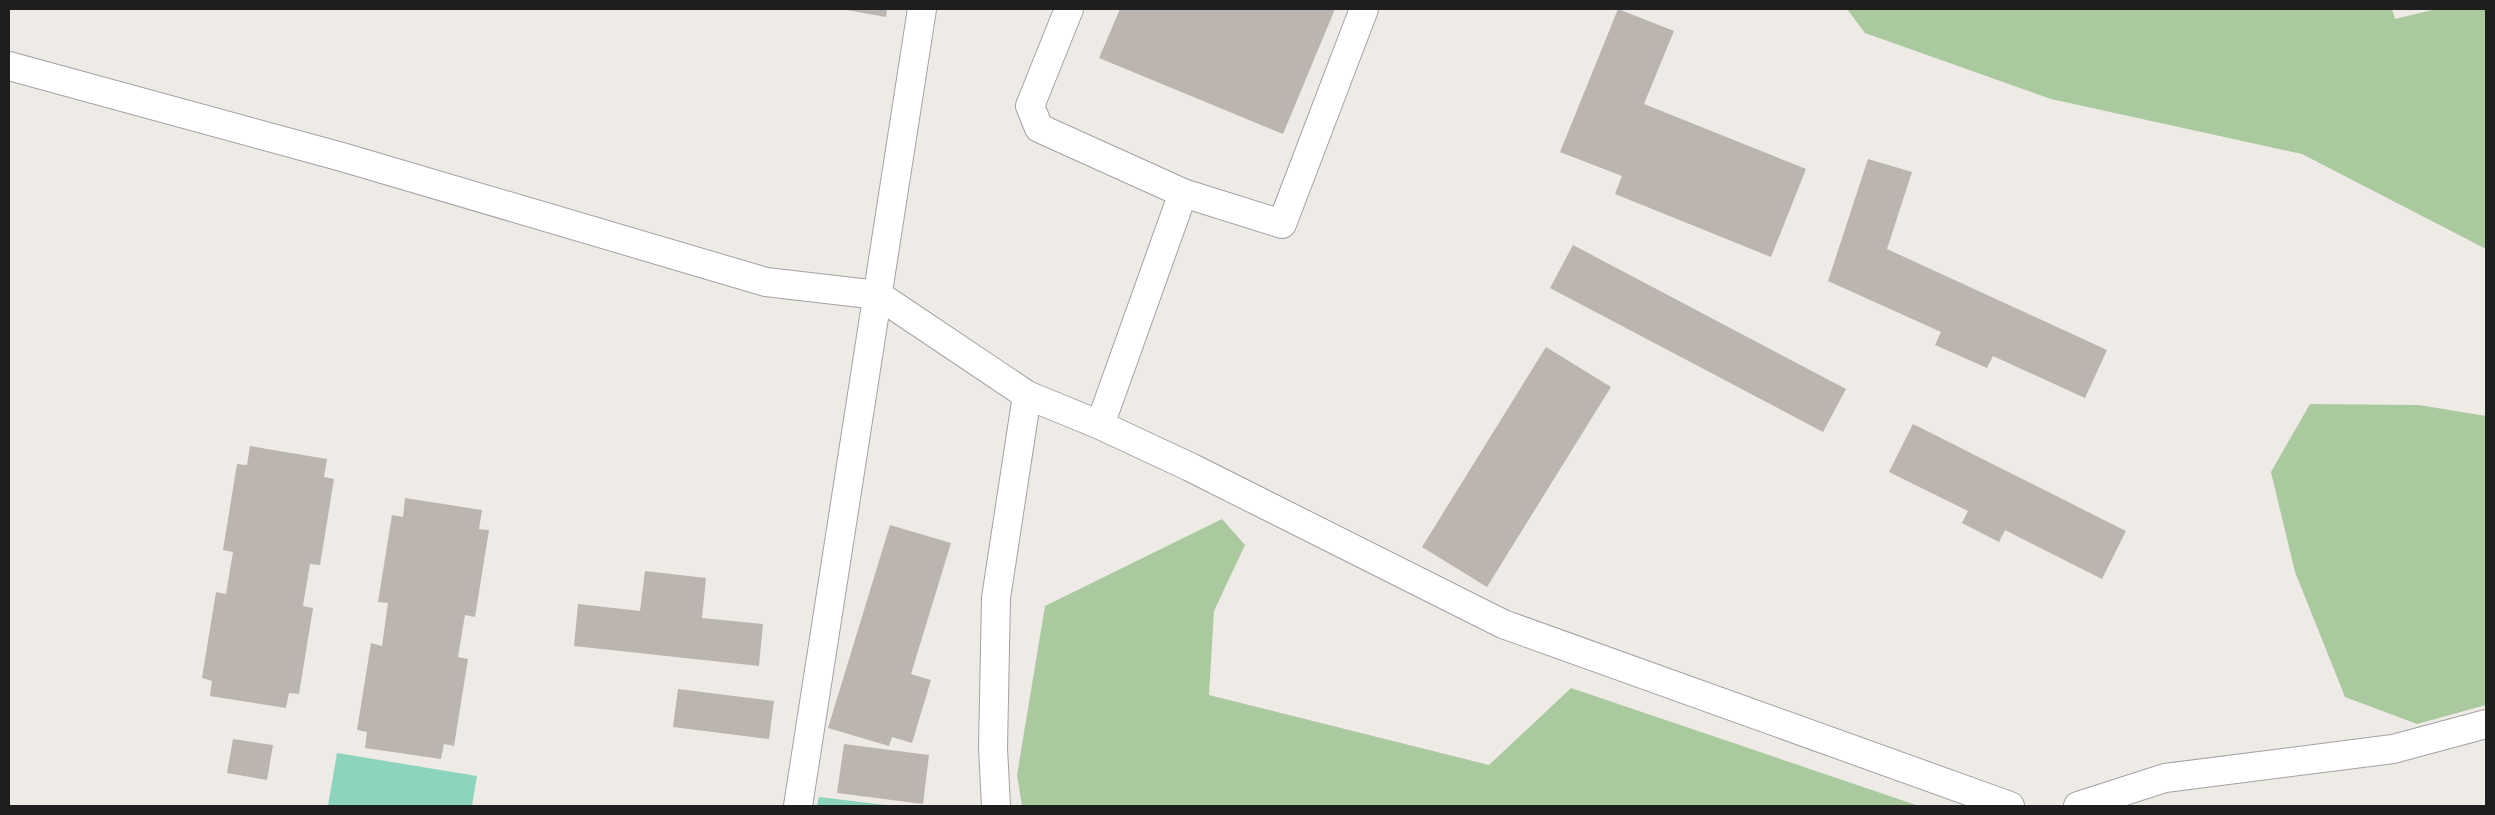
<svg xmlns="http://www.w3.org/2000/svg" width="2495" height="815" font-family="'Fira Sans',sans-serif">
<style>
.forest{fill:#aac99f}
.pitch{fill:#8cd4bb}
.building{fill:#bbb4af}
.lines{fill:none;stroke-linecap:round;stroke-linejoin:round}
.minor-casing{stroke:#a2a2a2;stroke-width:30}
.minor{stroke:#fff;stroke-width:28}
</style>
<rect width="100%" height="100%" fill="#eeebe6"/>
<path class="forest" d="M1847,9H2392L2395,19L2436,9H2486V249L2302,154L2051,99L1865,33Z
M2310,404L2419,405L2486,416V705L2417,724L2345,697L2295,572L2271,472Z
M1222,519L1245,545L1214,611L1209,695L1489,765L1571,688L1919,806H1022L1017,775L1045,606Z"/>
<path class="pitch" d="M337,753L477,776L472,806H328Z
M819,797L894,806H817Z"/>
<path class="building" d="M841,9H887L886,17Z
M1120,9H1335L1283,134L1099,58Z
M1618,9L1674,31L1644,104L1806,169L1771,257L1615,194L1622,176L1560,152Z
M1868,159L1912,172L1887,249L2107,350L2085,398L1993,356L1987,368L1935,345L1941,332L1828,281Z
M1573,245L1846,389L1823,432L1550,288Z
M1546,347L1611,387L1487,587L1422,547Z
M1913,424L2126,531L2102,579L2005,530L1999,542L1962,523L1968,511L1889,472Z
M250,446L327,459L324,477L334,479L320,565L310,564L303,606L313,608L299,694L289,693L286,708L210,696L212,681L202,678L216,592L226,594L233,552L223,550L237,464L247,465Z
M405,498L482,510L479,529L489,530L475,617L465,615L458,657L468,659L454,746L444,744L441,759L365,748L367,732L357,730L371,643L382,646L388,603L378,602L392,515L403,517Z
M890,525L951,543L911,674L931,680L912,743L892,737L889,746L828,728Z
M645,571L706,578L702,618L763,624L759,666L574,646L578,604L640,611Z
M678,689L774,701L769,739L673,727Z
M233,739L273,745L267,780L227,773Z
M844,744L929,755L923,804L837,793Z"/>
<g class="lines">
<g class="minor-casing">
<path id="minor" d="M1069,9L1030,106L1039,128L1183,193L1100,425
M9,66L342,157L766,282L878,295L1027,395L1100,425L1190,467L1503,624L2010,806
M1183,193L1282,224L1364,9
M798,806L922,9
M996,806L993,748L996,598L1027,395
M2078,806L2165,778L2393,749L2486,724"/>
</g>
<use href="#minor" class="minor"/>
</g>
<rect width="2495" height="815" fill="none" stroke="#1e1e1e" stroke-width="20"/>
</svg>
